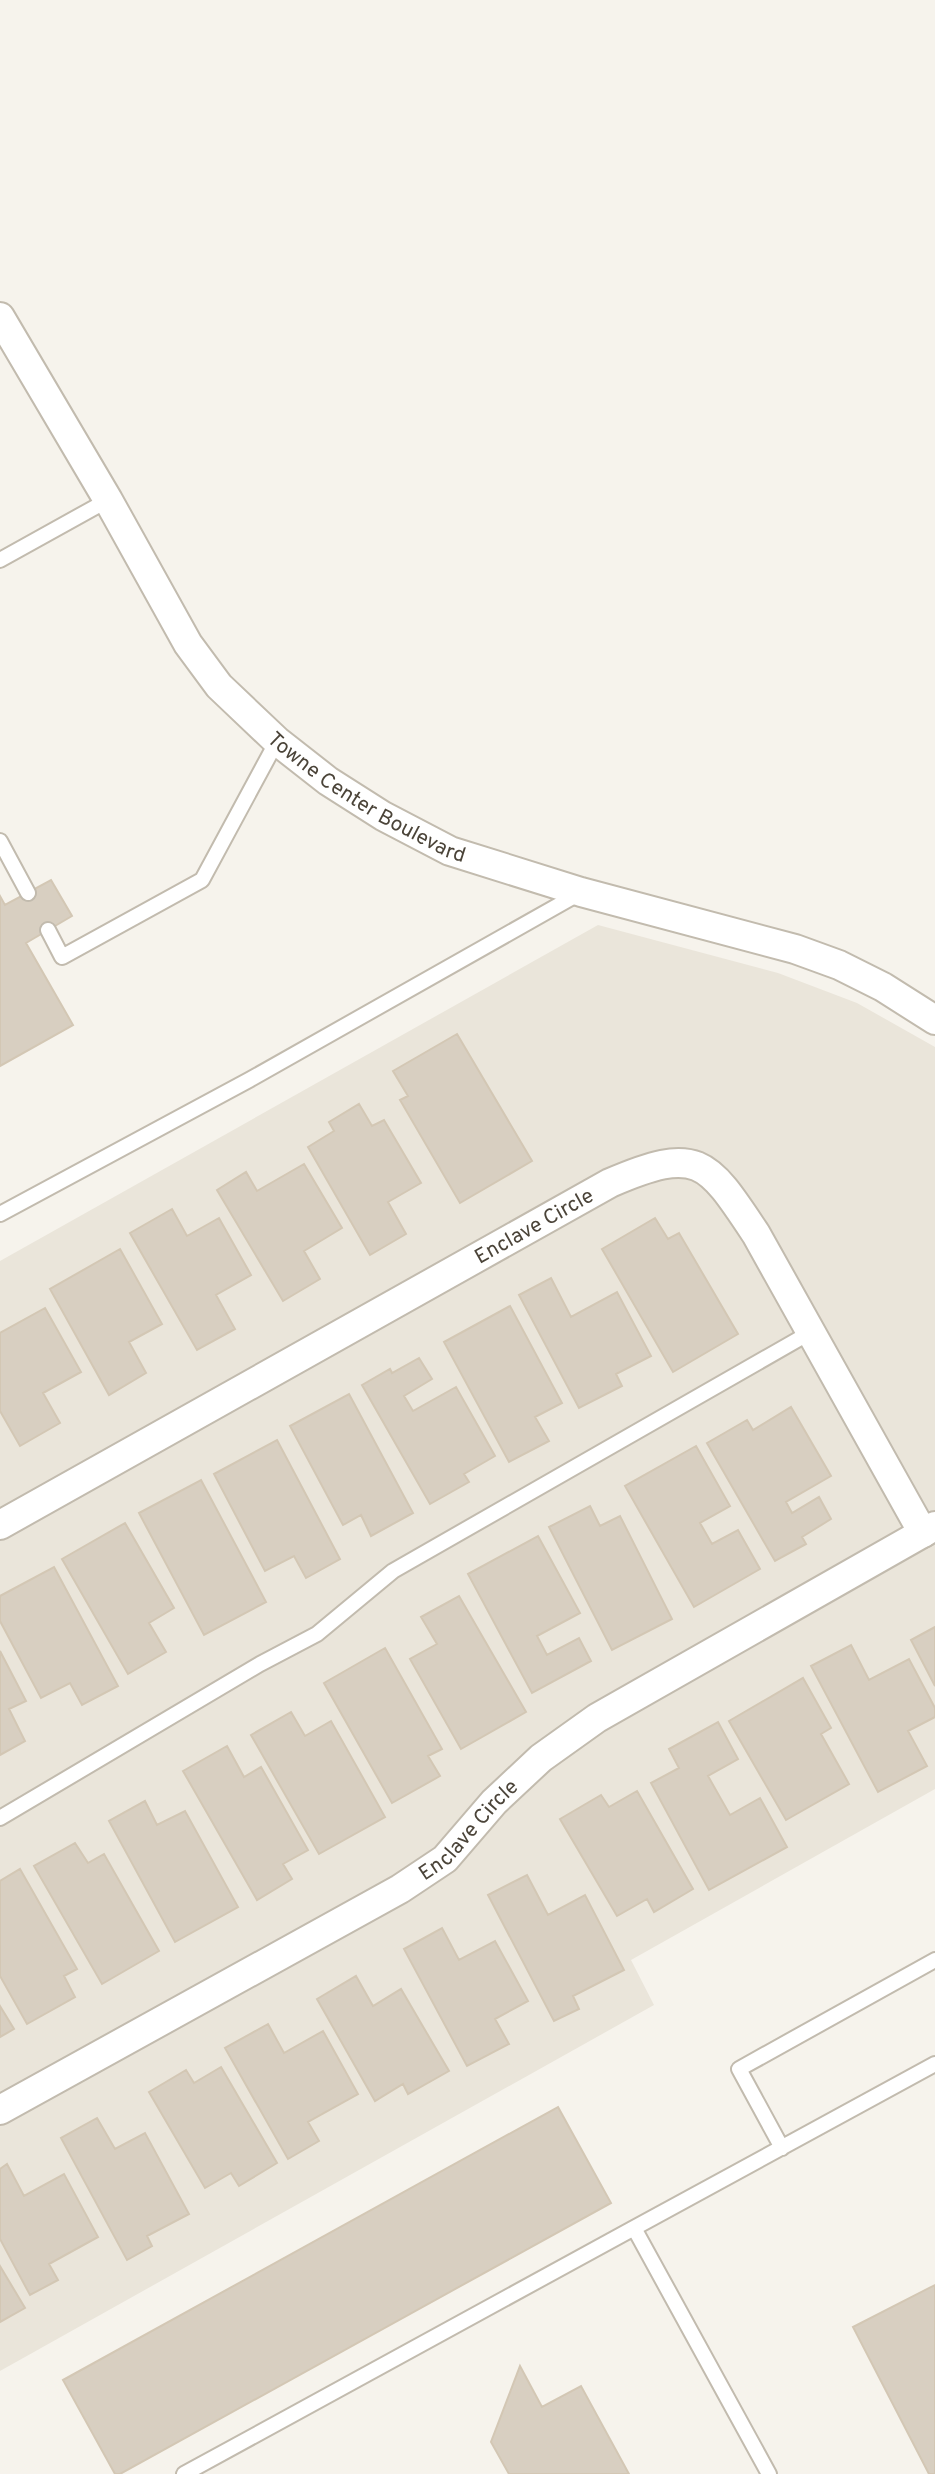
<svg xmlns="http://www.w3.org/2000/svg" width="935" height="2474" font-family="Overpass,sans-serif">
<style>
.residential{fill:#eae5da}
.building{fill:#d8cfc1;stroke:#d3c7b4;stroke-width:2}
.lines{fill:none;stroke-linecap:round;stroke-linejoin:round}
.service-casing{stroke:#c2bbae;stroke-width:18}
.minor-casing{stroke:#c2bbae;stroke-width:32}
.service{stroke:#fff;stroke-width:14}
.minor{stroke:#fff;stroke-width:28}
.labels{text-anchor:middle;stroke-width:5;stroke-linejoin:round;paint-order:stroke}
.street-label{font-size:21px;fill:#4b4439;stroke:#fff}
</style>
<rect width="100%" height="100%" fill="#f6f3ec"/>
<path class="residential" d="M598,925L778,973L857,1003L935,1047V1789L631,1960L654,2005L0,2371V1261Z"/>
<path class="building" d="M51,880L72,916L26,943L73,1025L0,1066V896L5,905Z
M457,1034L532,1161L460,1203L400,1100L408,1096L393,1071Z
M359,1104L372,1126L384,1120L421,1183L388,1202L406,1234L370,1255L308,1147L334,1131L329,1122Z
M304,1164L342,1228L304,1251L320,1279L283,1301L217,1190L246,1172L257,1191Z
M172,1209L187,1236L219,1218L251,1275L216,1295L235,1329L197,1350L130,1233Z
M655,1218L668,1239L679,1233L738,1334L673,1372L602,1249Z
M120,1249L162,1324L129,1342L146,1373L109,1395L50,1289Z
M551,1278L571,1317L617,1292L651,1356L616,1374L622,1386L579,1408L519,1295Z
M510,1306L562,1403L535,1417L549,1441L509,1462L444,1342Z
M45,1308L81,1372L43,1393L60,1423L20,1446L0,1411V1333Z
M419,1358L432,1379L404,1396L413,1411L456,1387L495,1456L464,1474L469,1482L430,1504L362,1385L390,1369L392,1373Z
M349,1394L413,1513L371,1536L361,1515L343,1525L290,1426Z
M791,1407L831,1476L786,1502L792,1513L819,1497L831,1519L802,1537L806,1544L775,1561L707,1443L747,1420L753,1430Z
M277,1440L340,1559L306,1578L294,1556L265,1571L214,1474Z
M696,1446L730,1506L700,1523L712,1544L738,1530L760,1569L694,1607L625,1486Z
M201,1480L266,1602L204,1635L139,1513Z
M590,1506L600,1526L620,1516L672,1619L612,1650L549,1527Z
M125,1523L174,1608L149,1623L166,1652L128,1674L62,1559Z
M538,1536L580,1613L537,1636L547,1655L579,1638L591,1661L532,1693L468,1574Z
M54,1567L118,1686L82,1705L70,1683L41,1698L0,1621V1596Z
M459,1596L526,1712L461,1749L410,1659L437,1644L421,1617Z
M935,1627V1686L911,1640Z
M851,1645L869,1680L909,1659L935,1708V1717L908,1731L927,1766L878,1792L811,1666Z
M385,1648L442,1749L428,1756L440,1776L392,1803L324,1683Z
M0,1651L26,1701L9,1709L25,1741L0,1755Z
M803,1678L831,1728L821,1734L849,1784L786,1820L729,1721Z
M291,1712L305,1736L331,1721L385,1817L319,1854L251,1735Z
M718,1722L738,1759L708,1776L730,1815L760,1798L787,1847L709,1890L651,1783L679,1768L669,1749Z
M227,1746L244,1777L261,1767L308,1850L283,1864L292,1879L257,1900L183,1771Z
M637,1791L693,1889L654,1912L647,1899L617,1916L560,1819L601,1795L609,1807Z
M145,1801L157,1825L185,1811L238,1907L175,1942L109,1821Z
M75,1843L88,1863L104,1854L159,1951L102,1984L34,1866Z
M20,1869L77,1969L64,1976L75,1997L27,2024L0,1976V1881Z
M527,1875L548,1915L585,1895L624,1970L573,1996L579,2009L554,2021L488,1895Z
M442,1928L459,1960L495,1941L528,2001L495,2019L509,2044L467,2066L404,1949Z
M356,1976L373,2006L401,1989L449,2071L408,2094L403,2084L375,2101L317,1999Z
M0,2006L14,2029L0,2037Z
M268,2024L284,2053L323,2031L358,2094L308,2122L319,2141L288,2159L225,2048Z
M221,2067L277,2163L239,2186L231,2173L205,2188L149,2092L186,2070L194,2083Z
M558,2107L611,2203L120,2474H115L63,2380Z
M97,2118L115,2149L145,2133L189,2214L147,2236L152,2246L127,2260L61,2138Z
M7,2164L24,2196L64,2174L98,2237L49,2264L58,2280L30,2295L0,2239V2169Z
M0,2266L25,2308L0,2322Z
M935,2285V2474H929L853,2327Z
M520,2366L542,2407L581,2386L629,2474H509L491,2442Z"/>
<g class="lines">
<g class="service-casing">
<path id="service" d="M0,560L108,500
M0,841L28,893
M48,930L62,957L202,880L277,741
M0,1214L249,1080L580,893
M0,1818L260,1664L317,1634L393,1571L811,1332
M782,2148L739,2069L935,1960
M634,2228L935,2064
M184,2474L634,2228L769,2474"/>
</g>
<g class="minor-casing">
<g id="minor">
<path id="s1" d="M0,317L108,500L188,644L219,686L277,741L328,781L383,816L450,851L581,892L795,949L839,965L883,987L935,1020"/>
<path id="s2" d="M0,1525L610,1183C698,1145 707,1160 756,1234L923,1533"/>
<path id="s3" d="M0,2110L400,1889L445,1859L494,1802L541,1758L597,1718L935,1526"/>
</g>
</g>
<use href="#service" class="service"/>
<use href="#minor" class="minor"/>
</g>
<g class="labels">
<g class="street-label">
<text dy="7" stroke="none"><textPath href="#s1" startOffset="616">Towne Center Boulevard</textPath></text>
<text dy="7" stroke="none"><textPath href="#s2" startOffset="612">Enclave Circle</textPath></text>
<text dy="7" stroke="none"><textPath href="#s3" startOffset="548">Enclave Circle</textPath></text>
</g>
</g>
</svg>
